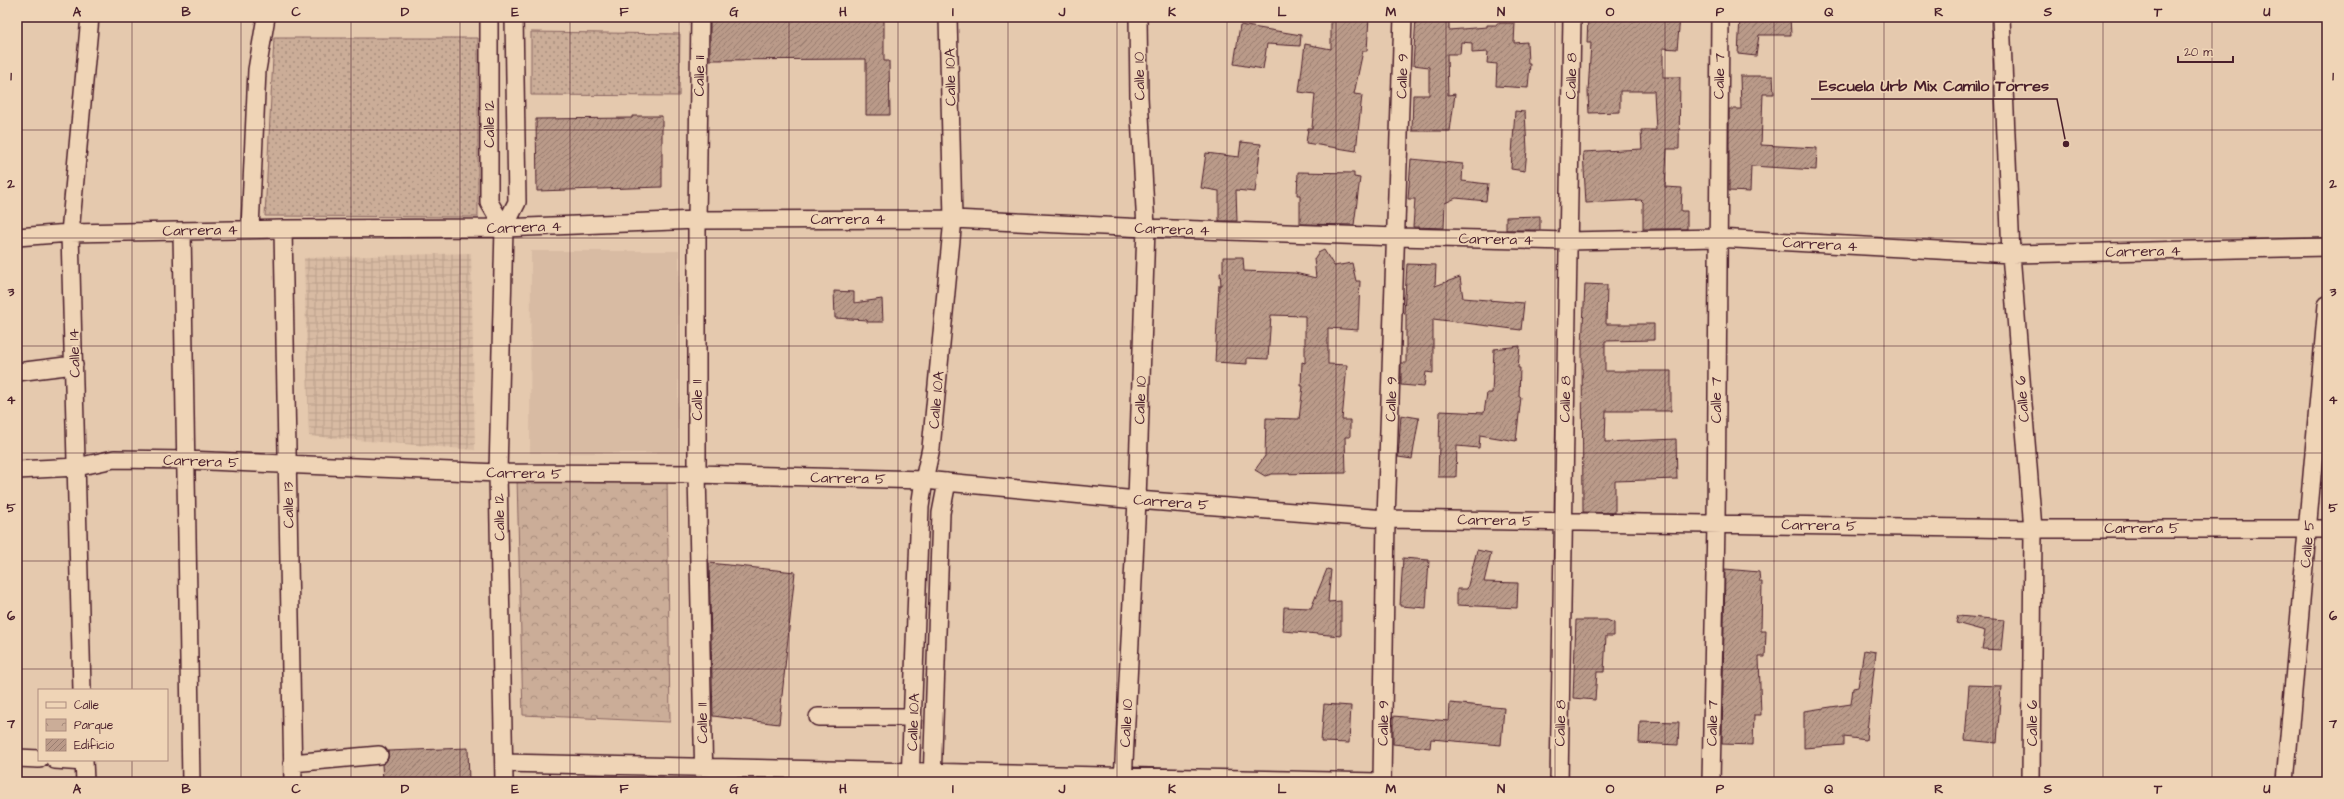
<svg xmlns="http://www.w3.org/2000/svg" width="2344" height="799" font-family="'Architects Daughter',sans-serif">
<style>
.built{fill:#d8bba3}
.industrial{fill:url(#industrial-grid)}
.grass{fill:url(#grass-dots);stroke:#8a6662}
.park{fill:url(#park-crowns);stroke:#8a6662}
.building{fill:url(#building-hatch);stroke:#4a1f2b}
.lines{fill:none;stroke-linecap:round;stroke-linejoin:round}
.street-casing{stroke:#4a1f2b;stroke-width:20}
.street{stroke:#efd4b6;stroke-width:17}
.grid{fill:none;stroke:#4a1f2b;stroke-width:1;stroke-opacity:0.55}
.labels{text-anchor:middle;stroke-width:3.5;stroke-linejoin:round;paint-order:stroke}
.street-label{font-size:15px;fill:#4a1f2b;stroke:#efd4b6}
.leader{fill:none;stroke:#4a1f2b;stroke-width:1.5}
.callout-dot{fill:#4a1f2b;stroke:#efd4b6;stroke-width:1.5}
.callout-label{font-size:16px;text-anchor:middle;font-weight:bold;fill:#4a1f2b;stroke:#efd4b6;stroke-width:3.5;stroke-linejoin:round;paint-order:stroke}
.neatline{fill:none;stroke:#4a1f2b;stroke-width:1.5}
.grid-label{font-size:13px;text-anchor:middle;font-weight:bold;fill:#4a1f2b}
</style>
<defs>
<pattern id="industrial-grid" width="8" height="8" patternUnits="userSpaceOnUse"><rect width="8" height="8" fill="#d8bba3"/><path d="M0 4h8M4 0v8" fill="none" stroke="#bba08c"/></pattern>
<pattern id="grass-dots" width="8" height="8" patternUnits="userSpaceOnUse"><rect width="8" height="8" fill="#cbad98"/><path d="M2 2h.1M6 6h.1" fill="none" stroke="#a78c7c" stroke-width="1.8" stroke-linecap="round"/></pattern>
<pattern id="park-crowns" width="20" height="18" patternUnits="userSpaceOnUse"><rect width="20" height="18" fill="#cbad98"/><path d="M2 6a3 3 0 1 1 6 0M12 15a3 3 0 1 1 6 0" fill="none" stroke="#a78c7c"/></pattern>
<pattern id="building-hatch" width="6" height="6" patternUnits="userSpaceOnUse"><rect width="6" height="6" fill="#ba9a89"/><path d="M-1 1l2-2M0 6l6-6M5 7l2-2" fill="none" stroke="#997d70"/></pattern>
</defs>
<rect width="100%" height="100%" fill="#e5c9ae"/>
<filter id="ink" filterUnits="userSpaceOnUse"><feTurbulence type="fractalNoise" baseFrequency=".025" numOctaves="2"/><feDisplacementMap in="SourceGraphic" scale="8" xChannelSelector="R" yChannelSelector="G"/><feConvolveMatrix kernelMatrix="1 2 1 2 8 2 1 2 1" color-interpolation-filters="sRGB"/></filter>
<g filter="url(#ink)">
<path class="built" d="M531,251H679L678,453H530Z"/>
<path class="industrial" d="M471,253L475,450L309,436L304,258Z"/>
<path class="grass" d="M531,32L680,34L679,96L531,95Z
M274,38H478V217L265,216Z"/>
<path class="park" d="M667,474L670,722L523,715L517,478Z"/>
<path class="building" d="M710,17H884V61H889L890,115H866V59L710,60Z
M1331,17H1369L1367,51H1363L1354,94L1362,95L1356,151L1306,143L1308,128H1312L1315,94L1299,92L1305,44L1331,49Z
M1416,17H1449V30L1487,27V25H1497V23H1515L1514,43L1527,42L1528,64H1530L1528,88L1496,86L1497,64L1487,63L1488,52L1472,53V43L1461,42L1460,54H1447L1448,95L1455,94L1450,131H1412L1413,95H1429V67L1413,65Z
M1588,17L1680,18L1677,49L1663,48V77H1680L1679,149H1667L1665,187L1682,188L1681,211H1687V229H1643V202L1641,200L1586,203L1583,152L1642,149L1641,130H1656L1654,91H1620V112L1589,113L1588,92L1591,43H1587Z
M1740,17H1790L1791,35H1759L1756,56L1738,54Z
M1240,25L1301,35L1300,46L1267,44L1263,69L1234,64Z
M1740,76H1773L1774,94H1763L1761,145L1817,148L1816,170L1751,166L1750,192L1729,191V109H1741Z
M1515,111L1525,112L1527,150L1525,171L1511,169Z
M632,116H662V187L537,191L536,119L632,118Z
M1241,142L1261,144L1255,192L1236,190L1237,221H1219V191L1201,188L1206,153L1239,157Z
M1411,159L1463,164L1462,181L1488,184L1486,201L1456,198L1445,203L1444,228L1413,227L1415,199H1408Z
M1298,172L1354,173V177L1360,178L1354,225L1300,224V195H1297Z
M1540,216V230H1506V217Z
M1324,250L1334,266L1352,263L1356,281H1360L1358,330L1328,328V364L1347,365L1342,420H1350V437H1345L1346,473L1272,474L1265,476L1255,470L1265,456L1266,418L1299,419L1303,386H1301L1302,362L1305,363V316L1271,315L1268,359L1247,358V364L1215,362L1219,285H1221L1220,273L1223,272V257H1243L1244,271L1295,273L1316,278L1314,259L1318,253Z
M1407,264L1436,265L1435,286L1460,277L1463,298L1524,303L1521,330L1433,319V373L1426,372L1424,387L1401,385V363H1406V313H1404Z
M1585,284L1607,285L1606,324H1654V340L1605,341V371H1671V411H1606L1605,442L1676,439L1677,479L1615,481V513L1583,512L1582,347Z
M834,291L854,292V303L882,299L883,322H867V320L835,318Z
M1520,346L1518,368H1520L1519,397H1521L1516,441L1480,435L1479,448L1457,446L1456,477H1438L1440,411L1484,413L1487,393H1492L1494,349Z
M1401,415L1419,418L1412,459L1398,457Z
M1477,550L1491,553L1484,582L1518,583L1517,608L1457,605V589H1467Z
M1403,558L1429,560L1426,608L1400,606Z
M709,563L795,572L779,724L713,716Z
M1327,569L1331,570L1328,602L1341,601V636L1283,631L1284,607L1311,608Z
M1725,569L1759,572L1760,582H1762L1761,631H1766L1765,657H1759L1761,715H1754L1753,745L1722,744Z
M1958,616L2004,620L2001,650L1982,649L1985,631L1956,623Z
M1576,620H1607L1614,623V636H1606L1604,672H1597L1595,700L1573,698Z
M1864,650L1876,652L1866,740L1844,737V745L1804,748V711L1851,704L1853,688L1858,687Z
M1969,685L2001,686L1997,743L1965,740Z
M1450,703L1504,708L1501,745L1431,739L1430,748L1393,744V716L1449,721Z
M1324,704L1351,706L1349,743L1321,742Z
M1640,721L1679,722L1678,745L1639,743Z
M468,748L469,782H383L382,764L388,759V751Z"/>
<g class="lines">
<g class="street-casing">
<path id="street" d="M489,17V202L504,228
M700,17L697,220V474L704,782
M2001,17L2011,254L2033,529L2031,782
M250,229L257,70L266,17
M283,229L293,782
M182,231L191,782
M17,237L70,233L283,229L504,228L697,220L953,219L1146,228L1397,237L1567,241L1717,238L2011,254L2327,247
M17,372L74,365
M17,470L77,467L114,459L186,460L498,473L697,474L924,480L1137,500L1386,519L2033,529H2327
M82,690L70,233L90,17
M818,717H913
M17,758L39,759
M55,760L84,762
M84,760L85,782
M292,763L379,755
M504,763L1378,782
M504,782L498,473L504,228L517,202L514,17
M910,782L920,507L924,480L931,448L953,219L948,17
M932,782L941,513L947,482
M1123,782L1137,500L1146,228L1139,97L1138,17
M1382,782L1386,519L1403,17
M1559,782L1572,17
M1711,782L1716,523L1720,17
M2285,782L2327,305"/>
</g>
<use href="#street" class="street"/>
</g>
</g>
<path class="grid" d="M132,17V690M241,17V782M351,17V782M460,17V782M570,17V782M679,17V782M789,17V782M898,17V782M1008,17V782M1117,17V782M1227,17V782M1336,17V782M1446,17V782M1555,17V782M1665,17V782M1774,17V782M1884,17V782M1993,17V782M2103,17V782M2212,17V782M17,130H2327M17,238H2327M17,346H2327M17,453H2327M17,561H2327M17,669H2327M132,760V782"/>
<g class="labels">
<g class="street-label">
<text transform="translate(699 76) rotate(-89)" y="5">Calle 11</text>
<text transform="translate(1139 76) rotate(-91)" y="5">Calle 10</text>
<text transform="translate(1402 76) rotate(-88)" y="5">Calle 9</text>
<text transform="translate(1571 76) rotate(-89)" y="5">Calle 8</text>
<text transform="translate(1719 76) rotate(-89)" y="5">Calle 7</text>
<text transform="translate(950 77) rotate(-91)" y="5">Calle 10A</text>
<text transform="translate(489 124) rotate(-90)" y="5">Calle 12</text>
<text x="848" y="224">Carrera 4</text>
<text transform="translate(524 227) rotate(-2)" y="5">Carrera 4</text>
<text transform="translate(1172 229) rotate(2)" y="5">Carrera 4</text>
<text transform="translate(200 230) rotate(-1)" y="5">Carrera 4</text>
<text transform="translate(1496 239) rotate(1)" y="5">Carrera 4</text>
<text transform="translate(1820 244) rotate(3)" y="5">Carrera 4</text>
<text transform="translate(2143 251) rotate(-1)" y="5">Carrera 4</text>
<text transform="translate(74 353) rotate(-92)" y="5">Calle 14</text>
<text transform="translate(1391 399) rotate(-88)" y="5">Calle 9</text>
<text transform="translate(1565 399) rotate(-89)" y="5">Calle 8</text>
<text transform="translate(2022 399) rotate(-95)" y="5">Calle 6</text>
<text transform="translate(697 400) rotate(-90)" y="5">Calle 11</text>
<text transform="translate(936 400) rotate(-85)" y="5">Calle 10A</text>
<text transform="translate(1140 400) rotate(-88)" y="5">Calle 10</text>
<text transform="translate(1716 400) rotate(-90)" y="5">Calle 7</text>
<text transform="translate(201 461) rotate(2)" y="5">Carrera 5</text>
<text transform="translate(524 473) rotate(1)" y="5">Carrera 5</text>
<text transform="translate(848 478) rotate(1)" y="5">Carrera 5</text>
<text transform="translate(1171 502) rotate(4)" y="5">Carrera 5</text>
<text transform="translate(288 505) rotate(-91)" y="5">Calle 13</text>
<text transform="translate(499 517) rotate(-91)" y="5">Calle 12</text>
<text transform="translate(1495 520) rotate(1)" y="5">Carrera 5</text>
<text transform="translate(1819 525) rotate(1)" y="5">Carrera 5</text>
<text x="2142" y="533">Carrera 5</text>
<text transform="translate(2307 544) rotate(-85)" y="5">Calle 5</text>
<text transform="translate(913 722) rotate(-88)" y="5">Calle 10A</text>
<text transform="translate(702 723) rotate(-91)" y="5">Calle 11</text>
<text transform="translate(1126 723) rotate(-87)" y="5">Calle 10</text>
<text transform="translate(1383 723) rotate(-89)" y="5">Calle 9</text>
<text transform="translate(1560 723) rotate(-89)" y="5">Calle 8</text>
<text transform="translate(1712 723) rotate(-89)" y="5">Calle 7</text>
<text transform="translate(2032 723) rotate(-90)" y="5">Calle 6</text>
</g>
</g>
<path class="leader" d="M2066 144L2057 99H1811"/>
<circle class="callout-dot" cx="2066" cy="144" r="4"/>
<g class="callout-label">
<text x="1934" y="91">Escuela Urb Mix Camilo Torres</text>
</g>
<rect width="2344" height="799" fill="none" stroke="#efd4b6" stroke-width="44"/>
<rect x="38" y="689" width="130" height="72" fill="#efd4b6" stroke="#ad8c7e"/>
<rect x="46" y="702" width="20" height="6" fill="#efd4b6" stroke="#ad8c7e"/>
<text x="74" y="709" font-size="12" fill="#4a1f2b">Calle</text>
<rect x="46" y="719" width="20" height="12" fill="url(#park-crowns)" stroke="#ad8c7e"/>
<text x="74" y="729" font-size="12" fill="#4a1f2b">Parque</text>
<rect x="46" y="739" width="20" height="12" fill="url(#building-hatch)" stroke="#ad8c7e"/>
<text x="74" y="749" font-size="12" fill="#4a1f2b">Edificio</text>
<path d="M2178 56v6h55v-6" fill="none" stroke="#4a1f2b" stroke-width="2"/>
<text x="2184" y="56" font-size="12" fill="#4a1f2b" stroke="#efd4b6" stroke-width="3" paint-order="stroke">20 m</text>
<rect x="22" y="22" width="2300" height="755" class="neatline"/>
<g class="grid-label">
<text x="77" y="16">A</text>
<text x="186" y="16">B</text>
<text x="296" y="16">C</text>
<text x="405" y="16">D</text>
<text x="515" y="16">E</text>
<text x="624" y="16">F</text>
<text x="734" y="16">G</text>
<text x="843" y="16">H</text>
<text x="953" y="16">I</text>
<text x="1062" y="16">J</text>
<text x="1172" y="16">K</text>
<text x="1282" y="16">L</text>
<text x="1391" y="16">M</text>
<text x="1501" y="16">N</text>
<text x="1610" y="16">O</text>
<text x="1720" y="16">P</text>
<text x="1829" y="16">Q</text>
<text x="1939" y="16">R</text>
<text x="2048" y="16">S</text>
<text x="2158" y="16">T</text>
<text x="2267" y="16">U</text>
<text x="11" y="80">1</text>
<text x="2333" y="80">1</text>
<text x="11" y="188">2</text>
<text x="2333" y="188">2</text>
<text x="11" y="296">3</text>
<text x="2333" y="296">3</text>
<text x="11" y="404">4</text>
<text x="2333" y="404">4</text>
<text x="11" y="512">5</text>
<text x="2333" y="512">5</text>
<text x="11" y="620">6</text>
<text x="2333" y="620">6</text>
<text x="11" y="728">7</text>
<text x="2333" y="728">7</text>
<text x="77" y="793">A</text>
<text x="186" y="793">B</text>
<text x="296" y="793">C</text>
<text x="405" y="793">D</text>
<text x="515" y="793">E</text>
<text x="624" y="793">F</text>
<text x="734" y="793">G</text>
<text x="843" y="793">H</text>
<text x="953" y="793">I</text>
<text x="1062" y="793">J</text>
<text x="1172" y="793">K</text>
<text x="1282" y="793">L</text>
<text x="1391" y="793">M</text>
<text x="1501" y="793">N</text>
<text x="1610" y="793">O</text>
<text x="1720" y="793">P</text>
<text x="1829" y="793">Q</text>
<text x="1939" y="793">R</text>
<text x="2048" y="793">S</text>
<text x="2158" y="793">T</text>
<text x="2267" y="793">U</text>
</g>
</svg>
